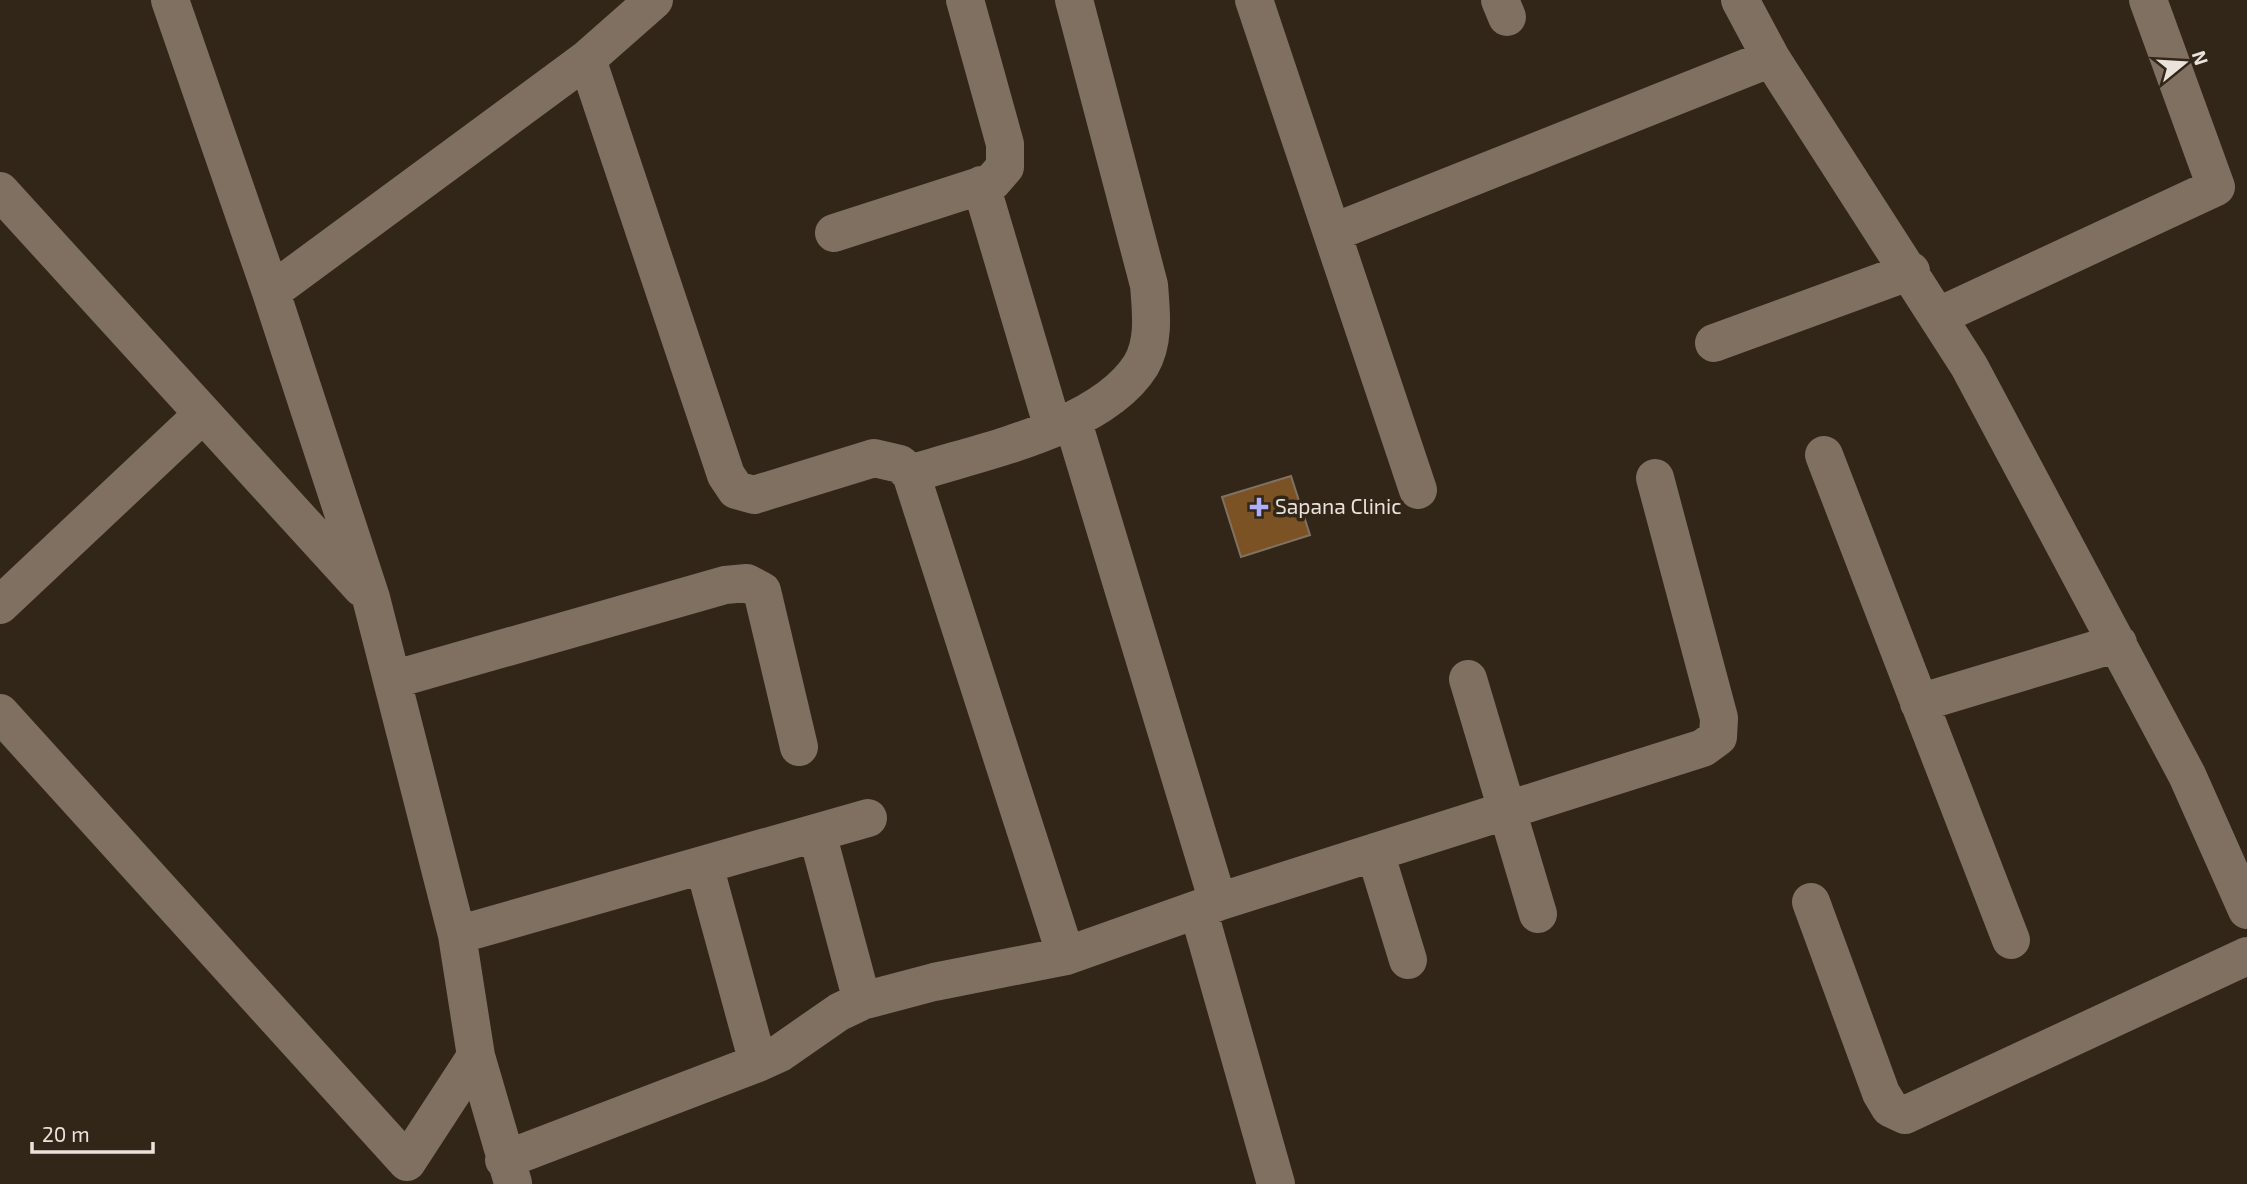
<svg xmlns="http://www.w3.org/2000/svg" width="2247" height="1184" font-family="'Exo 2',sans-serif">
<style>
.building{fill:#7b5224;stroke:#807163;stroke-width:2}
.lines{fill:none;stroke-linecap:round;stroke-linejoin:round}
.minor{stroke:#7f7062;stroke-width:38}
.poi-dot{fill:#b0aefa;stroke:#322619;stroke-width:2.5}
.labels{text-anchor:middle;stroke-width:7;stroke-linejoin:round;paint-order:stroke}
.poi-label{font-size:21px;fill:#ebe2db;stroke:#322619;text-anchor:start}
</style>
<rect width="100%" height="100%" fill="#322619"/>
<path class="building" d="M1291,476L1310,535L1241,557L1222,497Z"/>
<g class="lines">
<path class="minor" d="M170,0L271,292L371,598L457,935L476,1056L513,1183
M1254,0L1418,490
M1500,0L1507,17
M1740,0L1771,58L1969,366L2187,775L2247,910
M587,59L726,475L736,490L754,495L874,458L900,464L911,474
M981,185L1053,428
M0,191L362,588
M834,233L992,182L1005,167V144L965,0
M1332,233L1771,58
M271,292L587,59L654,0
M1939,316L2216,187L2148,0
M1714,343L1911,271
M1073,422L1218,902
M1824,455L2011,940
M0,605L203,414
M1468,679L1538,914
M392,680L725,585L747,583L762,591L799,747
M1919,703L2118,643
M0,713L407,1162L476,1056
M817,833L862,1001
M1375,852L1408,960
M704,865L758,1063
M1811,902L1881,1093L1890,1108L1905,1115L2247,956
M1198,909L1276,1184
M457,935L868,818
M1066,956L911,474C981,451 1101,429 1141,365C1155,341 1151,311 1149,285L1074,0
M504,1160L758,1063L780,1053L839,1012L862,1001L934,982L1066,956L1218,902L1703,748L1718,737L1719,718L1655,478"/>
</g>
<path class="poi-dot" d="M1255.5 496.5h7v7h7v7h-7v7h-7v-7h-7v-7h7z"/>
<g class="labels">
<g class="poi-label">
<text x="1275" y="514">Sapana Clinic</text>
</g>
</g>
<g transform="translate(2184 63) rotate(72)" stroke="#322619" stroke-width="5" paint-order="stroke">
<path d="M0-5L12 26L0 18L-12 26Z" fill="#ebe2db"/>
<text y="-10" font-size="19" font-weight="bold" text-anchor="middle" fill="#ebe2db">N</text>
</g>
<path d="M32 1142v10h121v-10" fill="none" stroke="#ebe2db" stroke-width="3.5"/>
<text x="42" y="1142" font-size="21" fill="#ebe2db" stroke="#322619" stroke-width="5" paint-order="stroke">20 m</text>
</svg>
